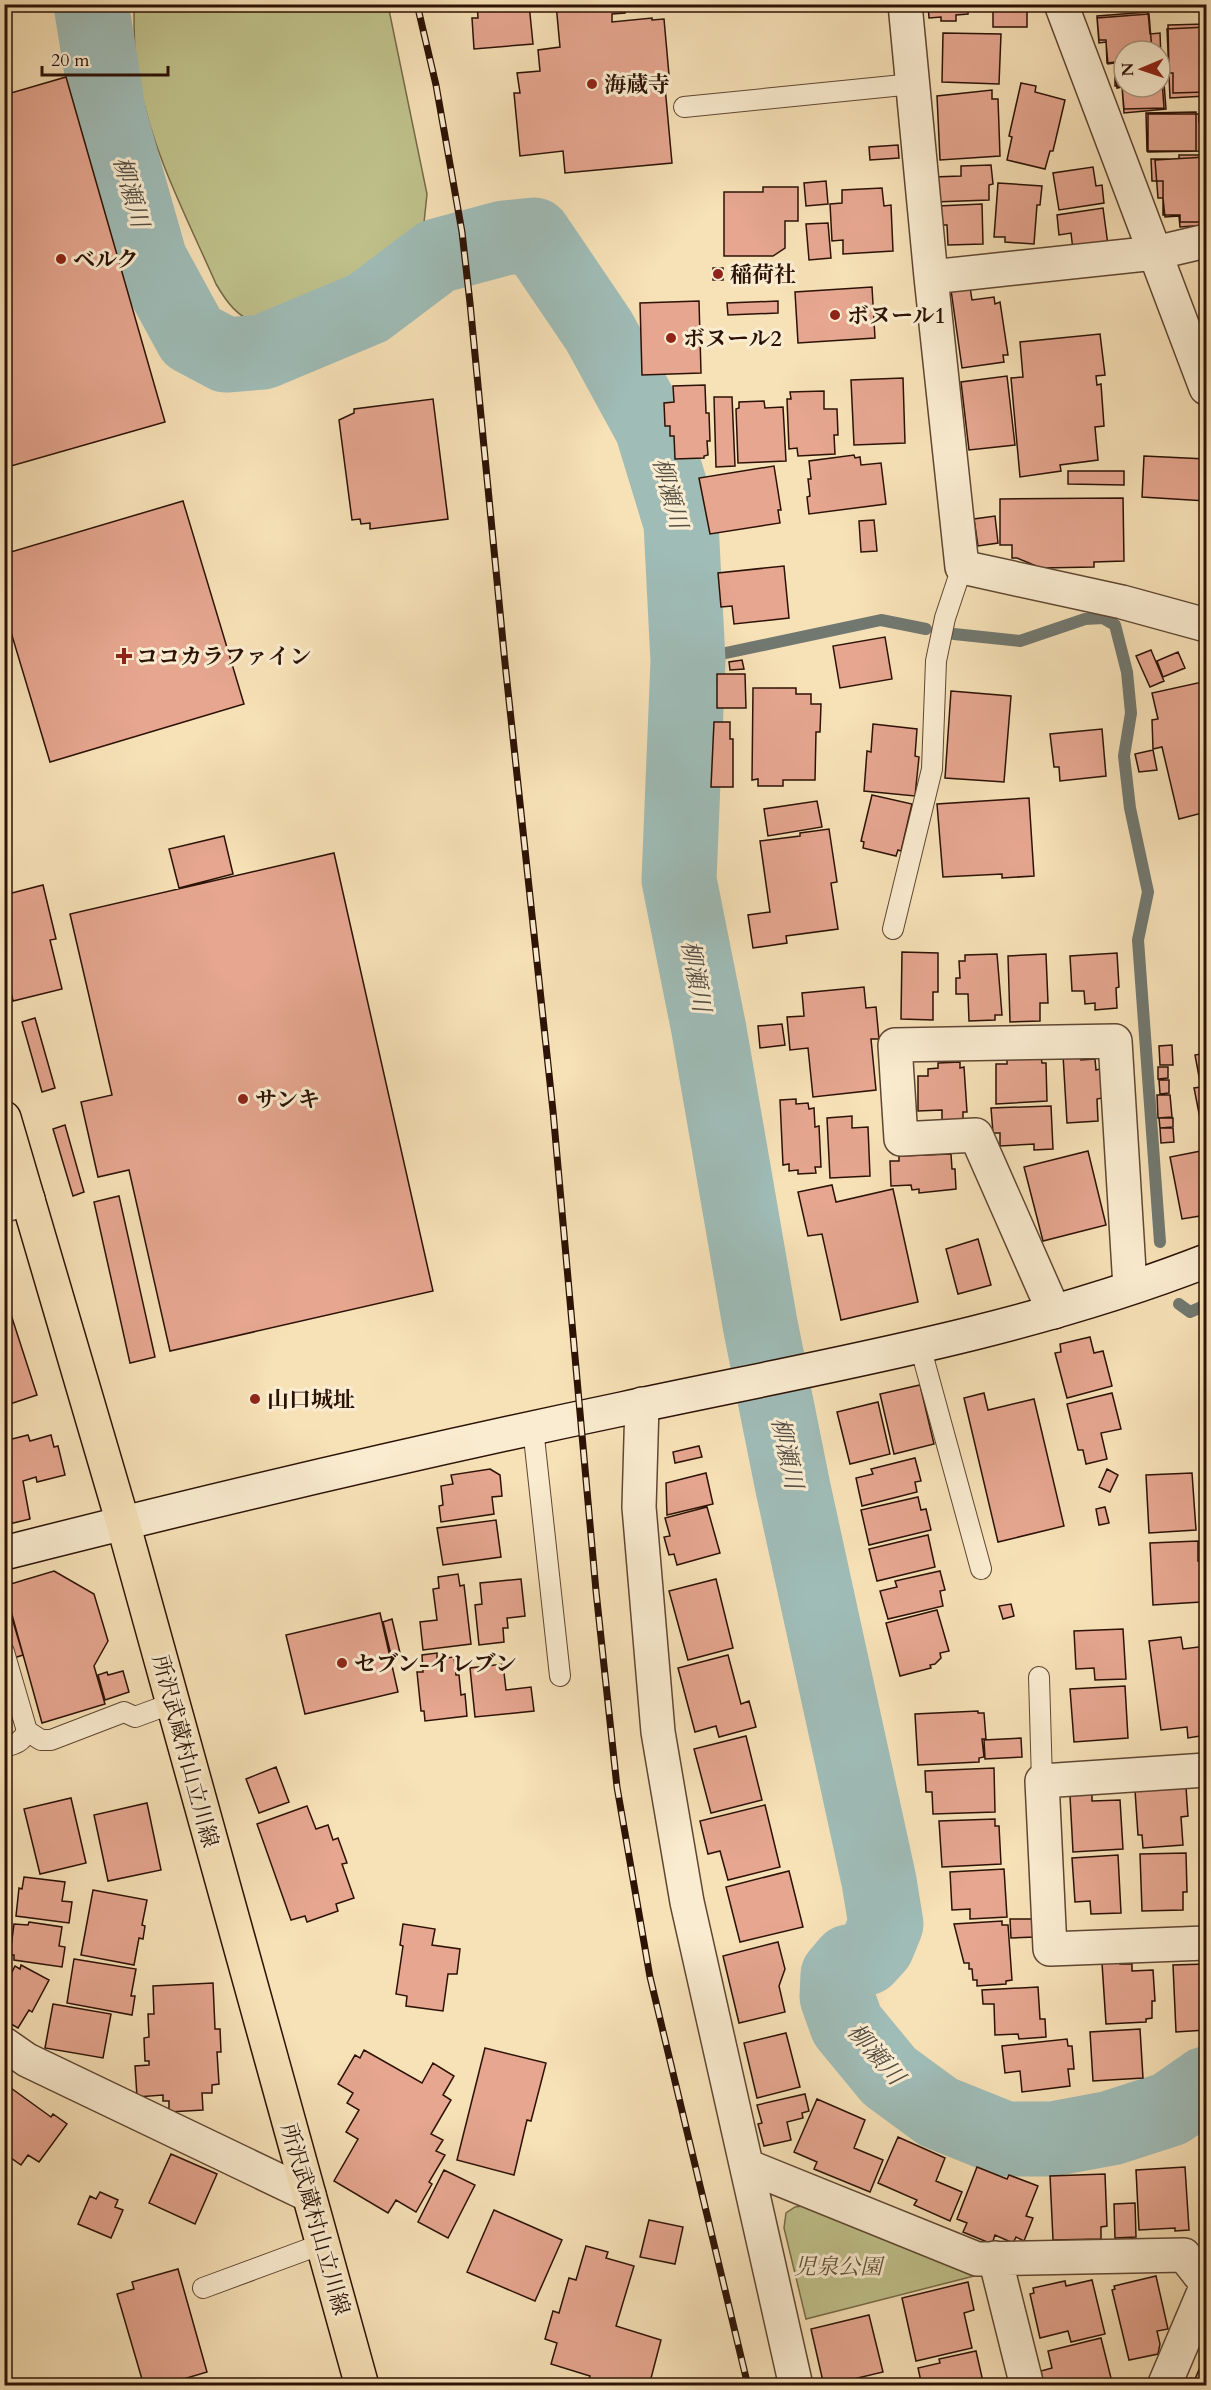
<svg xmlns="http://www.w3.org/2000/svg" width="1211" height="2390" font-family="Cardo,'Noto Serif JP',serif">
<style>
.green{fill:#c0c28c;stroke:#766a48;stroke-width:1.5}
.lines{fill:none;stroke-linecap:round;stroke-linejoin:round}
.stream{stroke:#717870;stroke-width:12}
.river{stroke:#9fbcb7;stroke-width:75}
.building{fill:#e6a690;stroke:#2c1205;stroke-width:1.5}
.lane-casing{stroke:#5f4632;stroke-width:22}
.street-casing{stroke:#5f4632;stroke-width:36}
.secondary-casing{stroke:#2c1205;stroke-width:36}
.primary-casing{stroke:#2c1205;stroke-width:36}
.lane{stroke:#faecd0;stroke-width:20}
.street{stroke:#faecd0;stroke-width:33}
.secondary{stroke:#faecd0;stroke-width:33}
.primary{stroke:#f7e1b7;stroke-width:33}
.rail-casing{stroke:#2c1205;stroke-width:7}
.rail{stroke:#faecd0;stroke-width:4.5;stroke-dasharray:14;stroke-linecap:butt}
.poi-dot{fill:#8f2418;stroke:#faecd0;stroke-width:2}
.labels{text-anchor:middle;stroke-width:6;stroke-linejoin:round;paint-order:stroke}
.poi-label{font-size:22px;font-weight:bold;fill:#2c1205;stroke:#faecd0;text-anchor:start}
.street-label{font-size:22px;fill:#2c1205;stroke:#faecd0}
.park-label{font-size:22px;font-style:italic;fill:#605034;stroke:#faecd0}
.water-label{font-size:24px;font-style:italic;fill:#544e43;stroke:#faecd0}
</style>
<rect width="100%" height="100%" fill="#f7e1b7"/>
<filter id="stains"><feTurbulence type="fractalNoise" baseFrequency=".00333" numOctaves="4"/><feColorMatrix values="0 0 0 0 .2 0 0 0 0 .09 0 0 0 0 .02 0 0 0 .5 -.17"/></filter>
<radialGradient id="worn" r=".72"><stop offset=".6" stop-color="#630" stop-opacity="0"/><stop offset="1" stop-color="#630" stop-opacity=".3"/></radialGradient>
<path class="green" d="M134,5H388L427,194L422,242C388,263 295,328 259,323C238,319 226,301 216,284C188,220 154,156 140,87C134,61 134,32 134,5Z
M803,2206L809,2207L974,2276L806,2319L784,2228L786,2213L795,2207Z"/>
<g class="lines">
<path class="stream" d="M954,634L1020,641L1085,619L1103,618L1115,625L1127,672L1131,713L1124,756L1130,808L1148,892L1138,940L1160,1242
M688,661L881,620L926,629
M1179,1304L1190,1312L1206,1305"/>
<path class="river" d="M91,4L109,116L150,260L192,337L226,355L263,352L368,308L437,256L504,238L534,235L599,331L652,428L681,523L688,661L679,880L709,1030L760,1324L793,1488L879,1881L886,1924L877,1946L866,1958L849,1962L838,1975L837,1997L847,2025L889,2076L938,2112L1005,2139H1052L1111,2128L1170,2109L1206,2084"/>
</g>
<path class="building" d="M477,4H529L533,44L474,49L472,18H478Z
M556,4H624L625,13L612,14V22L652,18V20L664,19L669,75L664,76L672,163L565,173L563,151L520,156L514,93H520L517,73L540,71L538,50L560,47Z
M928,4H973V9H968V14L956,15V21H941V17L929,18Z
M993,4H1027V27H993Z
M1148,12L1150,34L1160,33L1161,59L1160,51H1124V87H1160L1161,66L1164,108L1124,109L1122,86H1115V62L1107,63L1106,40H1099L1097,16Z
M1149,14L1152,51H1124V87H1160V57H1162L1166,109L1124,113L1122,87L1117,88L1115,63L1108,64L1106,42L1099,43L1097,18Z
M1206,24V92L1173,93V73H1169L1168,25Z
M1206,27V96L1170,98L1167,29Z
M943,33L1001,34L999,84L942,82Z
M66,77L165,422L4,468V95Z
M1021,83L1036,86L1035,92L1065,100L1053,151H1050L1045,169L1007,160L1012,137L1009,136Z
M992,90V99H998L1000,156L940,160L937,96Z
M1200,111H1206V128L1205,119H1200Z
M1196,112V151H1147L1146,113Z
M1148,114H1199V122L1203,121V151L1148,152Z
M898,145L899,158L870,160L869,147Z
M1179,155H1206V222H1180V215H1163V181H1152L1151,159H1179Z
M1206,157V225L1180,227L1179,216L1165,217L1163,198H1158L1155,160Z
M991,165L993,184L989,185V200L934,202L933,177L961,176V166Z
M1093,167L1096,186L1102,185L1104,203L1059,210L1053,173Z
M826,181L828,204L806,206L804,183Z
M998,183L1042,186L1040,205H1037L1034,244L1005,242V237H994Z
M763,187H798V221H785V248L773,256H724V192H763Z
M882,188L884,206L891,205L893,251L843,254V240L832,241L830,204L842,203V190Z
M982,204L983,244L948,245L947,225H939L938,206Z
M1103,208L1108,245L1073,250L1071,233L1059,235L1057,215Z
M828,223L831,258L809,260L806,224Z
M713,268H723V280H713Z
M749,268L750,282L732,283L731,269Z
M872,287L875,338L798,343L795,292Z
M970,287L972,300L994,297L995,304L1000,302L1008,355H1003L1004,362L962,368L951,290Z
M699,301L701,373L642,375L640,303Z
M778,301V313L728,315L727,303Z
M1100,334L1105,375L1096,376L1097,385L1101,384L1104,426L1095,427L1098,460L1060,465L1061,471L1020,477L1011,378L1023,377L1020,342Z
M1007,376L1015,445L969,450L961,382Z
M903,378L905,443L854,445L851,380Z
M705,385L706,413H709L710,441H707L708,455L704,456V458L675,459L674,436H670V426H665L664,403L674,402L673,386Z
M824,391V409H837L838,435H834L835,454L798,456L797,448L789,449L787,399H791L790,392Z
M714,397H732L735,466L716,467Z
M433,399L448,519L370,529V523L361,524L360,519L352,520L339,420L354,413V409Z
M764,401L765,408L783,407L786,461L738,463L736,409L739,408V402Z
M854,455L855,458L860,457L861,465L881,463L886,504L809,514L807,497L810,496L808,479H811L809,461Z
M1144,456L1206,459V501L1142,497Z
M774,466L781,510H778L780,523L710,534L699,478Z
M1068,471H1124V485L1068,484Z
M1123,498L1124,561L1094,562V567L1041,568L1017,558H1012V545H1000V499Z
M183,501L244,704L50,762L4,609V554Z
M995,516L998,543L978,546L974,519Z
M874,520L877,551L861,552L859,521Z
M784,566L789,618L734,624L732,606L721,607L718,573Z
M885,637L892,679L840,688L833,646Z
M1151,650L1164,681L1150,687L1136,656Z
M1178,652L1185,668L1163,677L1157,661Z
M742,660L744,669L730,670L729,662Z
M717,674H745L746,708H717Z
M1202,682L1204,686H1206V812L1179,819L1162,747L1153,749L1152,720L1158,719L1152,693Z
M753,688H796V694H811V704H821L820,732H816L815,780H783V786H758V779L752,780Z
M951,691L1011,696L1004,782L945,778Z
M714,722H730V739H733V787H711Z
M873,724L917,729L915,756L919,757L915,796L864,791L867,751L871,752Z
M1102,729L1106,776L1060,781L1059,767H1054L1050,734Z
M1153,750L1157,770L1139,772L1135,754Z
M872,795L912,804L901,851L898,850L896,856L863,848L864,842L861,841Z
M1029,798L1034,876L1002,878V874L943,877L937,804Z
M817,801L822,827L768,836L764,809Z
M829,829L837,882L831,883L838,929L786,936L787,943L753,948L748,915L770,912L760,841L800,836V833Z
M224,836L233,874L179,888L169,849Z
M334,853L433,1291L170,1351L129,1170L98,1177L81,1102L112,1095L70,914Z
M43,885L56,939L50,940L62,989L13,1001L12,996L8,997L4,984V895Z
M902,952L938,953V992H933V1020L901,1019Z
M1117,953L1119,987L1116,988L1117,1008L1095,1010V1003L1085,1004L1084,991H1072L1070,956Z
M997,954L1002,1015H995V1020L969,1021L968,994H956V978H960L959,961H965V955Z
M1046,954L1048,1003H1040V1021L1010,1022L1008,956Z
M864,987L866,1008L876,1007L879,1039H871L876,1090L813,1097L808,1048L790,1050L787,1017L804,1016L802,993Z
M35,1018L55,1088L42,1092L22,1022Z
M782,1024L785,1045L760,1048L758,1026Z
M1172,1045L1173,1065H1160L1159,1046Z
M1206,1053V1143L1205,1144L1194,1088L1201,1087L1195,1055Z
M1081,1054V1060L1095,1059L1096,1070L1100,1069L1102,1098L1097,1099L1098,1121L1067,1123L1063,1055Z
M1041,1056L1042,1063H1046L1047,1101L996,1104V1064H1007V1058Z
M960,1062V1068L964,1067L967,1112H963V1120H942V1110L918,1111V1076H928V1069L938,1068V1063Z
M1158,1067H1168V1078L1158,1079Z
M1159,1080H1169V1093L1160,1094Z
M1157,1095H1170L1172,1117L1158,1118Z
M796,1099V1104L808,1103L809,1109L814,1108L815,1127L819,1126L821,1167H815L816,1173L798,1174V1170L789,1171V1164L783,1165L780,1100Z
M1051,1106L1053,1149L1034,1150V1144L1000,1146V1133H993L991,1108Z
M852,1116V1128L868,1127L870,1176L830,1178L827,1118Z
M1159,1118H1173V1127L1160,1128Z
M65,1125L84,1192L73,1196L53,1129Z
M1160,1128H1173L1174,1142L1161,1143Z
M1206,1150V1215L1182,1219L1170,1157Z
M1088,1151L1106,1225L1043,1241L1024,1167Z
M951,1154L952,1169H955L956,1189L919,1193V1189L912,1190L911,1185L891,1186L890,1161H899V1156Z
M832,1185L836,1202L893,1189L918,1302L841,1320L822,1234L808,1236L798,1192Z
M119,1196L155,1357L130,1363L94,1202Z
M978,1239L991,1285L958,1294L946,1249Z
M4,1293L37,1395L4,1406Z
M1090,1337L1094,1353L1103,1351L1112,1386L1067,1398L1055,1353L1061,1352L1060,1344Z
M920,1385L934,1444L894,1454L880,1394Z
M984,1393L988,1410L1034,1399L1064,1526L998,1542L964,1398Z
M1112,1393L1121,1429L1101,1433L1107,1459L1086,1464L1083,1450H1078L1067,1404Z
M878,1402L890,1454L850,1464L837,1412Z
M28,1435L30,1441L51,1435L54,1447L58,1446L65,1475L37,1482L36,1477L23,1481L30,1519L9,1524L4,1506V1441Z
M699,1446L702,1457L675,1463L673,1452Z
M915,1458L921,1481L915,1482L917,1492L862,1506L856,1478L873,1474L871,1469Z
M490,1469L500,1475L502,1496L492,1497L494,1514L441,1522L439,1506L443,1505L441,1486L453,1484L451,1475Z
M1107,1469L1118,1475L1110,1492L1099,1487Z
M706,1473L713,1504L667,1515L666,1483Z
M1192,1473L1196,1530L1149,1533L1146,1475Z
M918,1497L921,1510L926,1509L931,1530L869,1545L861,1510Z
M707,1507L720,1553L677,1565L674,1554L669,1555L664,1537L670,1536L665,1518Z
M1105,1507L1109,1523L1099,1525L1096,1509Z
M496,1520L501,1557L443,1565L437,1528Z
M928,1535L935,1567L877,1581L869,1549Z
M1198,1541V1561H1204L1205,1579L1200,1580L1201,1602L1153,1605L1150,1543Z
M54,1571L94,1594L108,1641L94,1666L105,1704L42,1723L4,1586Z
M940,1571L945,1590L940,1591L943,1606L888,1619L880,1591L897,1587L895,1581Z
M458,1574L460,1586L464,1585L471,1644L423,1650L420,1622L437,1620L433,1589L439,1588L438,1577Z
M521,1579L525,1616L507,1618L508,1628H503L504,1642L479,1645L475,1605L482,1604L480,1583Z
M716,1579L733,1648L688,1660L669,1591Z
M7,1601L23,1655L8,1660L4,1647V1602Z
M1011,1604L1014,1616L1003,1619L999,1606Z
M937,1610L949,1651L940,1653L941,1658L935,1664L930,1665L931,1668L900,1676L886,1623Z
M380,1613L398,1692L305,1714L286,1635Z
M392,1619L401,1657L392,1659L383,1622Z
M1123,1629L1126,1679L1095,1680L1094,1668L1076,1669L1074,1631Z
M1181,1637L1183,1649L1206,1646V1735L1188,1738L1187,1727L1161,1730L1149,1641Z
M437,1653V1659L454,1657L456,1675H459L461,1695L465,1694L467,1716L425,1721L424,1711H421L417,1672H423L422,1655Z
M728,1655L741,1704L749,1701L756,1727L719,1737L716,1726L695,1732L678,1668Z
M503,1664L506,1690L531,1687L534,1711L475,1717L470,1668Z
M123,1671L129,1692L105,1700L98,1675L107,1672L108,1675Z
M1125,1686L1128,1738L1074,1742L1070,1689Z
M978,1711V1713H984L986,1739H982L984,1757L979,1758V1762L918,1765L915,1714Z
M746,1736L762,1800L711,1813L694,1749Z
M1021,1738L1022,1757L985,1759L984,1740Z
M276,1767L289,1802L259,1813L246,1779Z
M994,1768L995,1812L933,1814L932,1792H926L925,1771Z
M1186,1787L1188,1816L1181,1817L1183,1845L1143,1848L1142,1835H1138L1135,1790Z
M1092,1794V1801L1120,1800L1123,1849L1073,1852L1070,1796Z
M71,1798L86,1863L40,1874L24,1809Z
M147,1803L161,1870L108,1881L94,1815Z
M765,1805L780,1867L728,1880L720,1851L708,1854L700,1821Z
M307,1806L316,1829L328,1825L333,1840L338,1838L347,1863L342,1864L354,1898L336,1904L338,1911L307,1922L305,1916L291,1920L257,1824Z
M995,1819V1826H999L1001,1864L942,1867L939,1821Z
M1186,1853L1187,1892H1183V1910L1142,1911L1140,1854Z
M1118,1855L1121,1913L1091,1914L1090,1901L1075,1902L1072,1858Z
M1004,1869L1007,1917L970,1919V1909L952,1910L950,1872Z
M789,1871L803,1927L740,1942L726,1887Z
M24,1877L65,1882L62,1901L72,1902L69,1923L16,1916L19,1888L22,1889Z
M93,1890L147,1900L142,1925L145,1926L143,1939L139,1938L134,1965L81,1955Z
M1010,1919H1034L1035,1937L1011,1938Z
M1002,1921V1925H1008L1012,1980L1006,1981V1984L977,1986V1980H973L972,1969H969V1963H964L954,1924Z
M29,1922L62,1927L59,1946L65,1947L62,1967L14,1960V1955H10L14,1924L28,1925Z
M403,1924L435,1929L432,1945L460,1949L457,1974H448L443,2011L406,2006L407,1996L396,1994L403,1946L400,1945Z
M778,1942L785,1969L779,1986L785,2012L739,2023L723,1956Z
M74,1959L136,1969L131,1996H135L132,2015L67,2003Z
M1120,1962V1964H1132V1971L1153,1970L1155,2001H1152V2018L1146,2019V2022L1106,2024L1102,1963Z
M1206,1964V2030L1176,2032L1173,1965Z
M21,1965L49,1980L32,2012L29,2010L18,2028L4,2020V1977L7,1972L11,1974L15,1966L20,1969Z
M213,1983L215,2029H220L221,2052H217L219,2084L212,2085V2093H202L203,2110L169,2112V2101H163V2095L137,2097L135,2066L149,2065V2061H145L144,2038L149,2037L148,2014H154L153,1986Z
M1038,1987L1040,2019H1045L1046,2037L1019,2039L1018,2034L995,2035L994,2004H983L982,1990Z
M53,2004L111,2014L103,2058L45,2048Z
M1140,2029L1143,2078L1093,2081L1090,2032Z
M786,2033L800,2087L757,2098L744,2043Z
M1067,2039L1068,2046H1072L1074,2069H1068L1070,2086L1022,2092L1020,2071L1005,2073L1002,2046Z
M485,2048L546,2063L531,2121L527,2120L514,2175L457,2160Z
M364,2050L422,2083L433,2063L454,2076L443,2095L451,2100L431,2134L443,2140L436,2151L445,2155L429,2182L432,2184L416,2212L396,2200L388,2213L334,2181L358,2139L346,2132L359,2110L347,2103L353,2093L338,2084L355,2055L360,2058Z
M4,2083L51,2117L53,2114L67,2124L39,2162L28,2155L21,2165L4,2153Z
M805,2094L809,2111L802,2113L803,2118L787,2122L791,2140L764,2146L758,2124L762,2123L757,2105Z
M817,2099L865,2120L854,2148L883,2160L870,2192L814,2169L817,2162L794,2152Z
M898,2137L945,2158L936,2181L962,2192L950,2221L914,2205L917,2200L878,2183Z
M171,2154L217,2174L195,2224L149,2203Z
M977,2167L1007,2179L1009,2175L1038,2186L1026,2216L1033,2218L1024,2241L1016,2237L1013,2243L995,2235L992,2244L963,2232L967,2223L957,2219Z
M1185,2167L1189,2230L1175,2231V2228L1139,2230L1136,2170Z
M444,2170L475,2185L448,2238L418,2222Z
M1105,2174L1107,2226L1101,2227V2239L1053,2240L1050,2176Z
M100,2192L118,2200L115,2207L123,2210L111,2238L78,2224L90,2196L96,2199Z
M1135,2203L1136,2237L1115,2238L1114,2204Z
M494,2210L562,2240L535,2301L467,2272Z
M649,2220L683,2227L675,2264L640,2257Z
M586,2246L608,2252L606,2258L634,2266L616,2326L661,2340L649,2386H587L590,2376L551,2364L557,2343L545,2339L553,2311L559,2313L569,2278L576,2280Z
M178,2269L207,2372L160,2386H144L117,2294L134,2289L132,2282Z
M1156,2276L1168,2329L1157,2331L1160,2344L1158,2354L1129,2360L1112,2290L1115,2289L1114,2286Z
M1092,2280L1105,2334L1071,2342L1068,2331L1040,2338L1030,2294L1034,2293L1033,2288L1065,2281L1066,2286Z
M968,2282L974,2310L964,2313L972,2348L916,2361L902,2298Z
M869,2315L883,2372L824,2386L811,2329Z
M1101,2338L1113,2386H1044L1041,2371L1052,2368L1048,2351Z
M976,2351L984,2386H922L918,2368L940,2363L939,2359Z
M1206,2353V2386H1187L1191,2378L1195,2379Z"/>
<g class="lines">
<g class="lane-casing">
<path id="lane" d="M684,107L913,84
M893,929L932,769L936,661L945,618L962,567
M920,1346L981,1569
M533,1428L560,1676
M4,1652L27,1731L41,1740H51L124,1712L135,1717L173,1703
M1039,1677L1042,1781
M4,1747C16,1744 22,1742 27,1731
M203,2288L322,2244"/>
</g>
<g class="street-casing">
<path id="street" d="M905,4L931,277L962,567L1122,602L1206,625
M1061,4L1206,388
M931,277L1155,253L1206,241
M4,1205L28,1199
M1054,1312L976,1135L901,1139L895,1045L1115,1041L1130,1287
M642,1404L639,1507L658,1732L687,1902L796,2386
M1206,1770L1042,1781L1050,1949L1206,1943
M4,2044L27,2060L309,2195
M747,2166L977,2259L1184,2255L1206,2283
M995,2258L1027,2386
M1164,2386L1206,2287"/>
</g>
<g class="secondary-casing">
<path id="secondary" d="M4,1553C209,1501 416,1452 622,1409C818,1367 1019,1334 1206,1261"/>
</g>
<g class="primary-casing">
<path id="primary" d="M4,1118L123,1523L362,2386"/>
</g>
<use href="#lane" class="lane"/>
<use href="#street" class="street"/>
<use href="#secondary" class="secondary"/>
<use href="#primary" class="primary"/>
<g class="rail-casing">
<path id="rail" d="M417,4L436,85L462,232L470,303L505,663L553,1111L596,1591L617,1787L650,1977L748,2386"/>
</g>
<use href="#rail" class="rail"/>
</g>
<g class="poi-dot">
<circle cx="592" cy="84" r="6"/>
<circle cx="61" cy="259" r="6"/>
<circle cx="718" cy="274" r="6"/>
<circle cx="835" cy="315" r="6"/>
<circle cx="671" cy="338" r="6"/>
<path d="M121 647h6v6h6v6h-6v6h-6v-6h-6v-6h6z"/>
<circle cx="243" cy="1099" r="6"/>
<circle cx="255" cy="1399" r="6"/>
<circle cx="342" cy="1663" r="6"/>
</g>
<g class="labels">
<g class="poi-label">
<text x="604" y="92">海蔵寺</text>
<text x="73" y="267">ベルク</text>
<text x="730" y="282">稲荷社</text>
<text x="847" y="323">ボヌール1</text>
<text x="683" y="346">ボヌール2</text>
<text x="136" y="664">ココカラファイン</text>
<text x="255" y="1107">サンキ</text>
<text x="267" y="1407">山口城址</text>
<text x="354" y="1671">セブン-イレブン</text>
</g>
<g class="street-label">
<text transform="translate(186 1751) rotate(75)" y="8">所沢武蔵村山立川線</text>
<text transform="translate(316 2219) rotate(74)" y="8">所沢武蔵村山立川線</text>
</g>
<g class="park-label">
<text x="838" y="2274">児泉公園</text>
</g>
<g class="water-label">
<text transform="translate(131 192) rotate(74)" y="8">柳瀬川</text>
<text transform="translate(670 493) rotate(75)" y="8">柳瀬川</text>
<text transform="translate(696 976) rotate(80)" y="8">柳瀬川</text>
<text transform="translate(787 1453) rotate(78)" y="8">柳瀬川</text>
<text transform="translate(876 2054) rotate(49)" y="8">柳瀬川</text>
</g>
</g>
<rect width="1211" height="2390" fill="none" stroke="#f7e1b7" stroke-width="24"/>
<rect x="6" y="6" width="1199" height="2378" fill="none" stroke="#2c1205" stroke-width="3"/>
<rect x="12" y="12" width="1187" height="2366" fill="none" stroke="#2c1205" stroke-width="1.5"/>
<g transform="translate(1142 69) rotate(268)"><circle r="28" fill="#faecd0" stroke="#a8957f" stroke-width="1.5"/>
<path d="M0-4.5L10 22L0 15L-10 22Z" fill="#8f2418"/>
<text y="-9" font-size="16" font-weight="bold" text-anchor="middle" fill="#2c1205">N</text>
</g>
<path d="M42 66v9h126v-9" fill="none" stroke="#2c1205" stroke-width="3"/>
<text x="51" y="66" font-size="18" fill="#2c1205" stroke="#faecd0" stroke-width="4.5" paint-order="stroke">20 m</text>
<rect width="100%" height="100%" filter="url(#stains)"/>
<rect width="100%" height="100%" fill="url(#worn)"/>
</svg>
